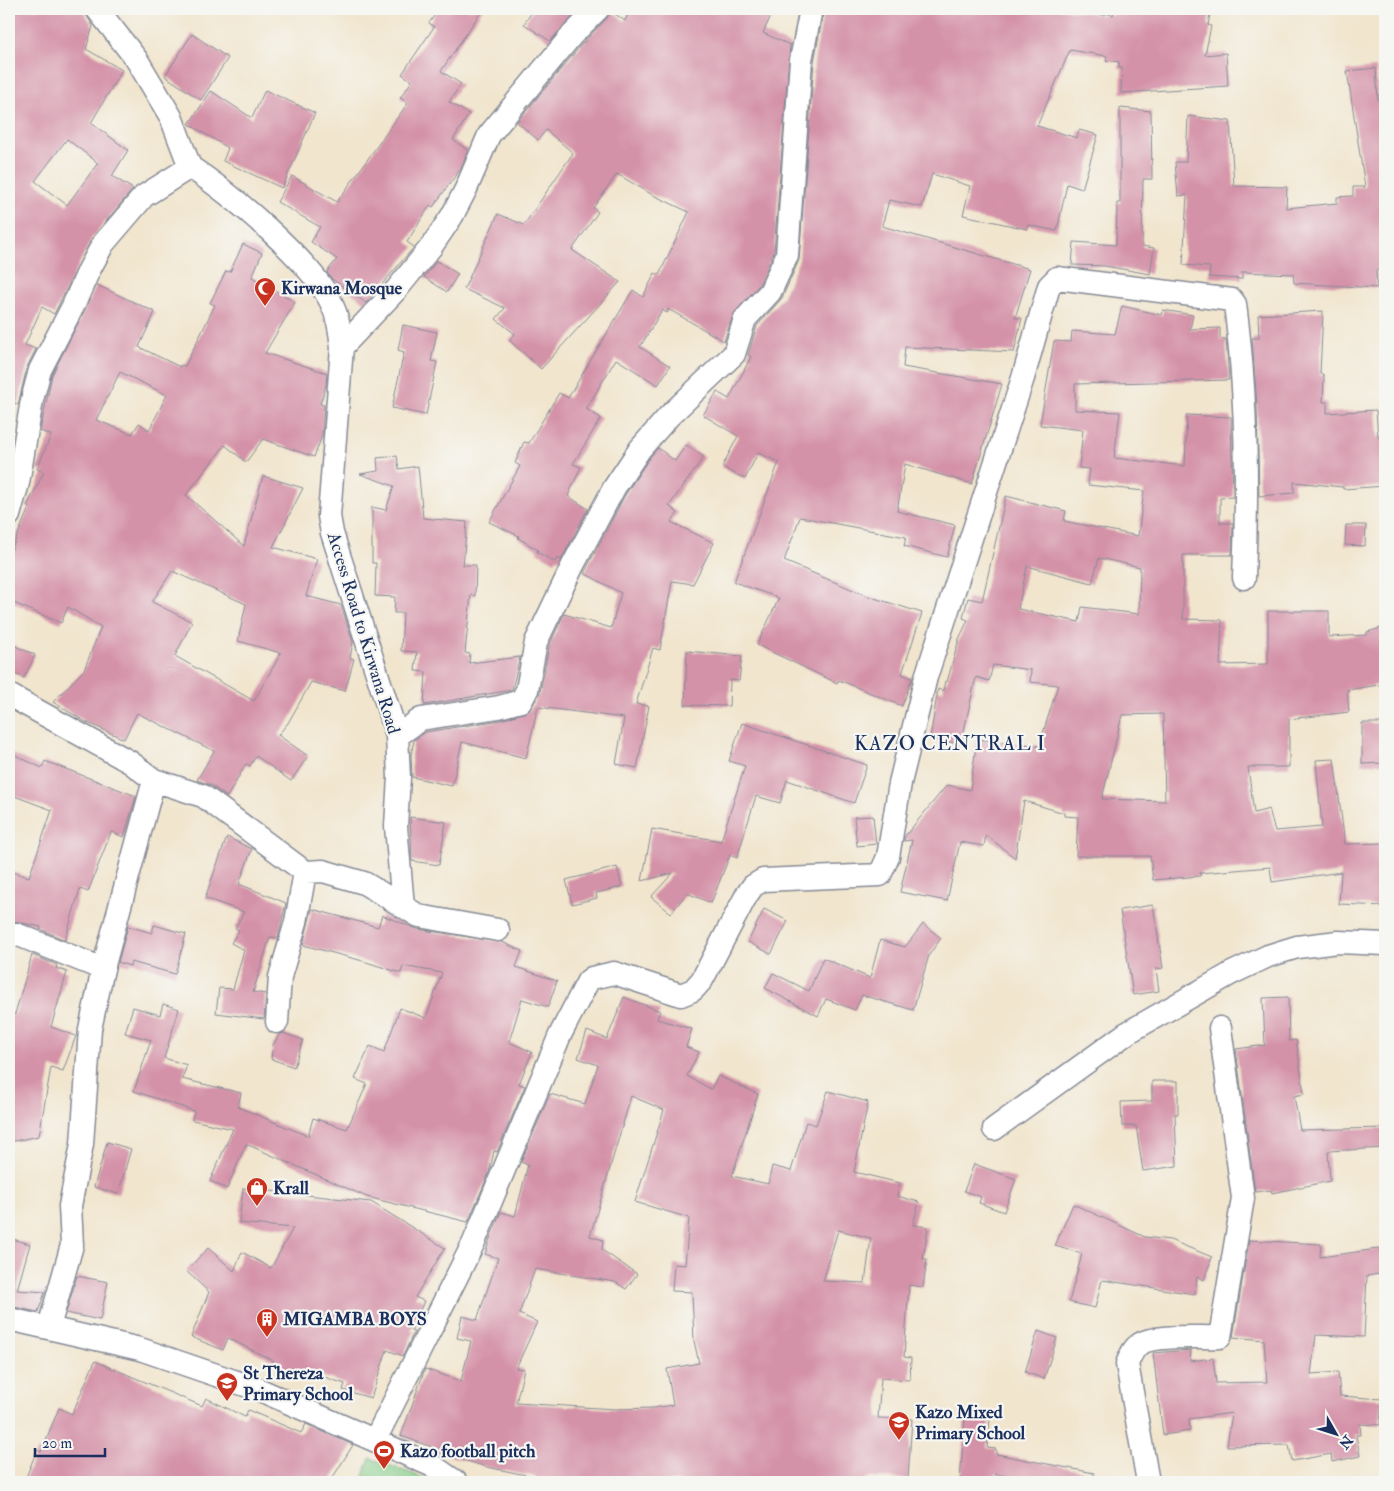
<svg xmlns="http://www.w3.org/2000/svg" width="1394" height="1491" font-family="'IM FELL Double Pica',serif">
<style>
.green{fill:#84cb87;stroke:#507d72}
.building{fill:#d492a8;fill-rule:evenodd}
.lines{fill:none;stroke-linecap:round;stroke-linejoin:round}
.minor-casing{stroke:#868a96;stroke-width:25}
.minor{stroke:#fff;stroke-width:22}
.labels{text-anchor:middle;stroke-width:4.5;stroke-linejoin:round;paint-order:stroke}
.poi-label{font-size:18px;font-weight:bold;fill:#1b2f5e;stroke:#f6f6f2;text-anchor:start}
.street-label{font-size:18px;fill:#1b2f5e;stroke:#f6f6f2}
.quarter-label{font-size:20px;letter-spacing:1px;fill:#1b2f5e;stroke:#f6f6f2}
</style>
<rect width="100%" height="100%" fill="#f6f6f2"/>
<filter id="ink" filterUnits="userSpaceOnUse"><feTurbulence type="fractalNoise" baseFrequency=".02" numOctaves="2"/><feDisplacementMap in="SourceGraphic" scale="10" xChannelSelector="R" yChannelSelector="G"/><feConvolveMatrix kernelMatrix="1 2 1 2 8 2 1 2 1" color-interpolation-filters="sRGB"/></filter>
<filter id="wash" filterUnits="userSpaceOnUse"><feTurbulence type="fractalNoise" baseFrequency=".0096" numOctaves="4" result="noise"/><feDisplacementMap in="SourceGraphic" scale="20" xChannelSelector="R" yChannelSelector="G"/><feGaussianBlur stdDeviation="1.12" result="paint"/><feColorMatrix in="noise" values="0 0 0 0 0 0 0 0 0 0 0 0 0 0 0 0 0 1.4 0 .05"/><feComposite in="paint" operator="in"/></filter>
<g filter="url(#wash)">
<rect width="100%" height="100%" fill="#f1e5cd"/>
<path class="green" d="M370,1458L435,1482H361Z"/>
<g id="blocks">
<path class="building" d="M9,9H77L84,11L93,26L86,49L122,70L91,123L128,150L112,176L133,189L92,238L54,314L42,307L25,345L36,349L27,367L18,405L9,400ZM67,139L98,163L67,205L35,181Z
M439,9H483L441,71L461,84L449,102L469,114L453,140L468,150L461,168L433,207L430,205L407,242L414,247L366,303L332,279L327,272L337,259L311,242L320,227L277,202L292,176L337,202L408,103L400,98L412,81L402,74L434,27L429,23Z
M534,9H580L550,41L524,24Z
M630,9H774L763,33L790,45L774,252L759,285L733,315L724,341L668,309L667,313L662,310L640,347L670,366L658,385L616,359L586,409L601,418L573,464L581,467L568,496L588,509L561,560L557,558L555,562L537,552L538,550L518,538L519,536L489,522L520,466L515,463L524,442L529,443L559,393L568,398L633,290L643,297L655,273L659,275L689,212L651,194L617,174L593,208L598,212L572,250L620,282L541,369L509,340L515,334L496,319L505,308L464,289L498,214L524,225L573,153L546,130L538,140L517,122L582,44L607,18L611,11L625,21Z
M824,9H1062L1105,15V13L1113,15L1114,9H1211L1208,25L1211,26L1205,55L1226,53L1228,86L1121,93L1122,68H1119V62L1106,60L1107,56L1070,50L1037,126L1077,138L1079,130L1098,135L1082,189L1067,184L1057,231L1028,225L1027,229L963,215L970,186L932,174L922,207L889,200L882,226L1030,269L1015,318H1022L1014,352L905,347L903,367L1002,384L972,484L905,464L897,511L955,525L947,557L904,546L906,537L800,517L784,561L868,596L922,613L902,674L912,678L902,706L839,680L837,683L757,645L779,598L734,582L779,462L758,453L745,479L722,467L738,436L703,415L717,392L729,399L751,357L748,355L757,326L782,298L799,260L814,62Z
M192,34L228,58L201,100L165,76Z
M1376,68L1378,100H1384L1385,109V269L1376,270L1377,288L1294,283L1293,274L1242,272V279L1209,277L1210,267L1183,265L1187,195L1178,196L1175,162H1186L1188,116L1230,121L1234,186L1287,187L1286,208L1337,203V197L1353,196V187H1365L1347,71Z
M265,90L315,113L282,188L223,161L228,148L189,124L211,91L252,118Z
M1120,108L1151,111L1152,179H1143L1142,246L1154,248L1150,274L1105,266L1072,265L1074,242L1116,245L1117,203H1120Z
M243,244L262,253L252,277L295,302L265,353L327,373L326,385L320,404L324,405L322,436L314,457L263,439L246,462L225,445L186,495L244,546L263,476L303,488L273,547L317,559L306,596L341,605L353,642L350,658L354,659L345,691L311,682L288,723L278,735L308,756L291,781L256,756L250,766L246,764L227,797L211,785L197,780L214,751L137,713L124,739L84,721L53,702L84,670L101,627L68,607L61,623L9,601V555L29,508L27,506L44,472L37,469L51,435L40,431L52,375L97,285L155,312L139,347L180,367L181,365L185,366L215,305L210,303L226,271L230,272ZM120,372L167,395L149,430L139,423L132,434L96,420ZM172,571L246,604L238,641L281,653L254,701L175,656L192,622L152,602Z
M437,261L458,274L447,292L424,277Z
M1122,306L1162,315L1163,310L1193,315L1190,329L1220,328V339H1226L1229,380L1075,384V410L1120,412L1114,458L1185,466L1187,415L1231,417L1233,497L1220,498V523H1233L1232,555H1183V619L1222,620L1220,665L1268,664V611H1329V637L1367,635V632L1385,627V684L1347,690L1349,712L1289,719V767H1248L1254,813L1269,809L1275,831L1322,827L1316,760L1334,759L1345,844L1385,843V906L1339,904L1341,872L1272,882L1270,867L1200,873V876L1153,880L1150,856H1076L1078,817L1064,816V813L1024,801L1015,858L986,835L984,846L960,842L947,901L900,892L912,840L904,841L905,836L947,785L970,790L977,739L1039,746L1058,685L1030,682L1031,670L993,665L989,681L976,677L961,744L930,739L938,689L943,691L945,681L947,682L959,639L968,620L963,618L968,598L982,601L1006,496L1066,511L1064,521L1138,536L1144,491L1088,485L1090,469L1079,468L1083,430L1040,425L1054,341L1071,342L1072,331L1115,334ZM1099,558L1140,567L1139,614L1082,607L1079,622L1018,609L1027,566L1092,583ZM1163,714L1165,801L1102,799L1122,715Z
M1323,311L1320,374L1324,375L1323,402H1327V413L1376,410L1378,437H1385V486L1343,489V487L1294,482V493L1259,496L1257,406L1252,338H1259L1258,315Z
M403,325L437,332L431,361L437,362L426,415L392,408L404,352L398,350Z
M686,445L704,457L669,506L678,513L671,522L714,543L693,584L672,581L660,650L653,648L636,704L649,706L637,768L616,764L624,718L538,707L526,758L462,742L452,786L412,777L411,755L414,740L426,732L501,720L529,711L540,693L549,646L564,614L611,628L621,593L584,573L625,495L650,457L658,448L675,461Z
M397,456L399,469L418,466L423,518L467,522L463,565H476L475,596L471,595L465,653L470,654L469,663L520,657L512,690L424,705L426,672L415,671L417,652L401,651L403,613H394L395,597L375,596L376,563H372V507L386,510L394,486L360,474L378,471L377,458Z
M1346,525H1366L1365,546L1345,545Z
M9,643L35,655L24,678L9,671Z
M687,651L742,656L739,681L730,680L729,706L685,705Z
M742,723L867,765L854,803L787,780L780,803L756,796L737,858L730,855L711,903L687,893L671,913L651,897L673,873L642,881L652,829L721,841L745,766L729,761Z
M1362,723H1385V763L1362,764Z
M9,752L42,768L45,761L136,796L124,837L111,832L88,892L80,889L65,940L40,929L41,927L9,920V871L29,877L52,810L9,794Z
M873,816L876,844L857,846L854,817Z
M410,817L446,822L439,865L412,861Z
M227,837L252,849L239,884L286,903L278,938L270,937L253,992L266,994L264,1019L216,1013L219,988L233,989L244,950L231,943L239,930L235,928L244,912L205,898Z
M617,867L622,887L596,893L597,898L572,904L566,880Z
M1153,905L1163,968L1156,969L1159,991L1133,995L1120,910Z
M312,909L378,927L382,915L417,929L502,942L522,951L516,967L557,981L548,1007L522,999L509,1042L532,1052L519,1084L525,1086L497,1152L494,1151L489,1173L468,1222L367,1197L246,1144L227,1189L210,1181L233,1129L192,1120L194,1111L134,1091L151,1040L125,1033L133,1007L160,1015L163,1004L179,1009L164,1058L187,1065L182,1079L241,1093L238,1107L308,1136L313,1118L347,1129L367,1084L355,1079L370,1046L384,1052L400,1008L426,1018L442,973L403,966L401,973L363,961L303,945Z
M764,909L788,921L771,954L748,942Z
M923,924L941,938L929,955L913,1010L862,995L855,1010L826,999L818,1016L765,988L773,973L809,991L823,958L870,978L880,940L905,947Z
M154,925L186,934L175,974L131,962L130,966L118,962L128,926L152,933Z
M32,955L57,965L56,968L67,972L51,1027L76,1036L63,1071L51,1067L39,1136L9,1142V1012L15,1014Z
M624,997L660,1011L657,1019L692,1029L686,1047L699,1052L687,1076L711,1089L718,1076L758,1094L732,1176L768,1184L772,1166L791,1171L806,1122L816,1125L828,1091L868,1102L854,1172L900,1183L897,1196L919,1202L913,1225L928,1227L923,1259H927L923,1287L909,1285L904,1357L911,1358L910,1380L881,1378L878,1418L912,1419L908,1479L866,1478V1482H536V1477L487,1467L437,1452V1449L401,1436L425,1369L461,1381L471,1341L457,1338L462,1316L477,1320L498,1258L485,1254L491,1236L501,1212L515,1216L528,1165L521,1162L550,1094L585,1104L598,1065L578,1058L587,1031L607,1039ZM631,1096L664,1110L635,1202L689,1218L685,1265L674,1264L672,1291L692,1292L694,1341L699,1363L667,1369L673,1405L653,1408L615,1409L516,1403L524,1369L516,1368L537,1322L519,1314L535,1269L615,1282L626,1289L637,1274L602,1250L603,1240L590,1236ZM838,1230L871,1238L865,1283L823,1281Z
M1288,997L1289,1041L1296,1040L1304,1094L1294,1096L1300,1130L1385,1128V1148L1328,1151L1330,1181L1272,1193L1271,1190L1255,1192L1236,1049L1265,1045L1263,998Z
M283,1033L303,1040L294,1067L271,1059L273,1045L279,1035Z
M1152,1081H1178V1114H1175L1177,1166L1143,1171L1136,1126H1122L1121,1102L1152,1101Z
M107,1142L131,1149L118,1194L94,1187Z
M974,1164L1016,1179L1004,1212L979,1203L981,1197L964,1191Z
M243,1188L371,1202L445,1248L415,1297L424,1301L411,1331L414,1332L413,1334L403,1356L387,1350L371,1398L343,1390L345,1384L304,1370L301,1376L275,1365L276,1362L228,1338L223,1350L191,1337L209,1292L186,1271L208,1248L234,1271L242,1252L271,1268L293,1228L239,1223Z
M1073,1204L1145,1237L1170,1240L1212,1257L1204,1280L1197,1277L1195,1294L1102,1280L1095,1308L1069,1302L1082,1254L1055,1246Z
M9,1238L30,1244L17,1290L45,1292L38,1312L9,1306Z
M1249,1240L1321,1244L1320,1257L1385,1248V1273L1367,1276L1364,1337L1316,1335L1311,1374L1338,1372L1340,1396L1382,1399L1380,1425L1360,1424L1361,1435H1356L1360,1456L1332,1462L1331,1454L1292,1461L1289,1445L1227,1446L1232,1413L1189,1419L1190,1431L1163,1435L1153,1353L1191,1350L1190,1361L1213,1358L1216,1383L1267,1382L1264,1340L1233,1337Z
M77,1276L108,1282L100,1320L66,1313Z
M1038,1331L1057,1338L1044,1379L1025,1372Z
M95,1361L202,1406L206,1398L245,1417L248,1410L301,1433L306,1424L353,1445L330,1482H24L37,1450L41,1452L59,1408L72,1414Z
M965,1416L990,1420L987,1448L996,1449V1454L1094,1473L1093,1482H1041L995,1474L994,1482H960Z"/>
</g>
</g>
<g filter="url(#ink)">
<use href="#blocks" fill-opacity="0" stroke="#868a96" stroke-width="1"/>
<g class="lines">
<g class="minor-casing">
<path id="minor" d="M97,9L137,60L171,117L190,167
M342,347L397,289L431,247L452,216L466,189L489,135L572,35L598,9
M9,515L18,483L32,400L40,370L73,306L89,270L103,244L144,196L190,167C230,193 310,260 331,302C338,317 340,330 342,347L329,516L332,533L397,736L399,777L396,826L403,907
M9,695L130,762L154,780L203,796L305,872L323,871L364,883L419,916L498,930
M397,736L421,719L499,707L521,701L527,690L536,642L573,565L614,488L640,449L669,416L734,354L745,319L770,292L787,255L801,60L811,9
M16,934L103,969
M277,1022L280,977L296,922L305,872
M994,1129L1127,1033L1232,973L1268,956L1297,947L1338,942L1385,944
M9,1319L140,1349L260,1390L433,1466L456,1482
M49,1327L72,1245L70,1206L82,1144L90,1029L103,969L154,780
M375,1440L474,1242L560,1035L588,981L592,978L614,973L681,995L693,990L702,980L746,896L753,886L763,880L880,875L888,857L900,783L926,677L1023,378L1049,286L1057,278L1232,300L1235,304C1247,395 1248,486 1244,578
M1148,1482L1127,1364C1130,1357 1133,1348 1140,1344C1154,1334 1201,1338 1220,1337L1243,1198L1220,1028"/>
</g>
<use href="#minor" class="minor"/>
</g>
</g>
<defs>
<g id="mosque-pin" transform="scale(1.125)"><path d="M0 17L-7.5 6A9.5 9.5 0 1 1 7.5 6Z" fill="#c8321e" stroke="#f6f6f2"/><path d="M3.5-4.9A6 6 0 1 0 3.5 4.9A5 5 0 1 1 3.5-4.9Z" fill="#fff"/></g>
<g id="shop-pin" transform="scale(1.125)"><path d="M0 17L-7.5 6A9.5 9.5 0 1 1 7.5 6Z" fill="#c8321e" stroke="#f6f6f2"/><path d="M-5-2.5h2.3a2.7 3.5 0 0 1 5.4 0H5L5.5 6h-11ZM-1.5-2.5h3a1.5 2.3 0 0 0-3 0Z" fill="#fff"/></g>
<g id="building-pin" transform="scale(1.125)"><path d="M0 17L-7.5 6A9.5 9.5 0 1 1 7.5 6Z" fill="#c8321e" stroke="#f6f6f2"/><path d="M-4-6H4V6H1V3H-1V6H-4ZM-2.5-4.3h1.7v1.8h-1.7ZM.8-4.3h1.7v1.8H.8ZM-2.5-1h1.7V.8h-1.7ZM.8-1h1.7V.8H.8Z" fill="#fff"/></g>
<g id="school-pin" transform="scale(1.125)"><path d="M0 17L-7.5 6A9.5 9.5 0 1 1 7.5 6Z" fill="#c8321e" stroke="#f6f6f2"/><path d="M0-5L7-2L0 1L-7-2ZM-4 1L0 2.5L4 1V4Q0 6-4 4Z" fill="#fff"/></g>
<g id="stadium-pin" transform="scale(1.125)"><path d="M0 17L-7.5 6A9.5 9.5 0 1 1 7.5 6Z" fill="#c8321e" stroke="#f6f6f2"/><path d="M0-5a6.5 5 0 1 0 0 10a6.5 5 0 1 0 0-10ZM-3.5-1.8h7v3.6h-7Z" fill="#fff"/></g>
</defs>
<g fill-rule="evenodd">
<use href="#mosque-pin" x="265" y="288"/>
<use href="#shop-pin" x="257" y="1188"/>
<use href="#building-pin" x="267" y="1319"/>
<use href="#school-pin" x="227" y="1383"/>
<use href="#school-pin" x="899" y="1422"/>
<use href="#stadium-pin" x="384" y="1451"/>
</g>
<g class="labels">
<g class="poi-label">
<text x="281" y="294">Kirwana Mosque</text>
<text x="273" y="1194">Krall</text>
<text x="283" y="1325">MIGAMBA BOYS</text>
<text x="243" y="1379">St Thereza<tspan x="243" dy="21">Primary School</tspan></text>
<text x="915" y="1418">Kazo Mixed<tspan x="915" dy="21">Primary School</tspan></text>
<text x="400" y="1457">Kazo football pitch</text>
</g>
<g class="street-label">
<text transform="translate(364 633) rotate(73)" y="6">Access Road to Kirwana Road</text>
</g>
<g class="quarter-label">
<text x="950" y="750">KAZO CENTRAL I</text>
</g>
</g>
<rect width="1394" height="1491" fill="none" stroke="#f6f6f2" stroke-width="30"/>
<g transform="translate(1336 1434) rotate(129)" stroke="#f6f6f2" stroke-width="4" paint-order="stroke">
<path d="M0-4L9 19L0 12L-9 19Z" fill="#1b2f5e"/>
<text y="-8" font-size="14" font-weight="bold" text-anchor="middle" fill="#1b2f5e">N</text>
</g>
<path d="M35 1448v8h70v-8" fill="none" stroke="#1b2f5e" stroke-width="2.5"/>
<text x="42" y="1448" font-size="15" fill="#1b2f5e" stroke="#f6f6f2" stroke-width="4" paint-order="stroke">20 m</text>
</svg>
